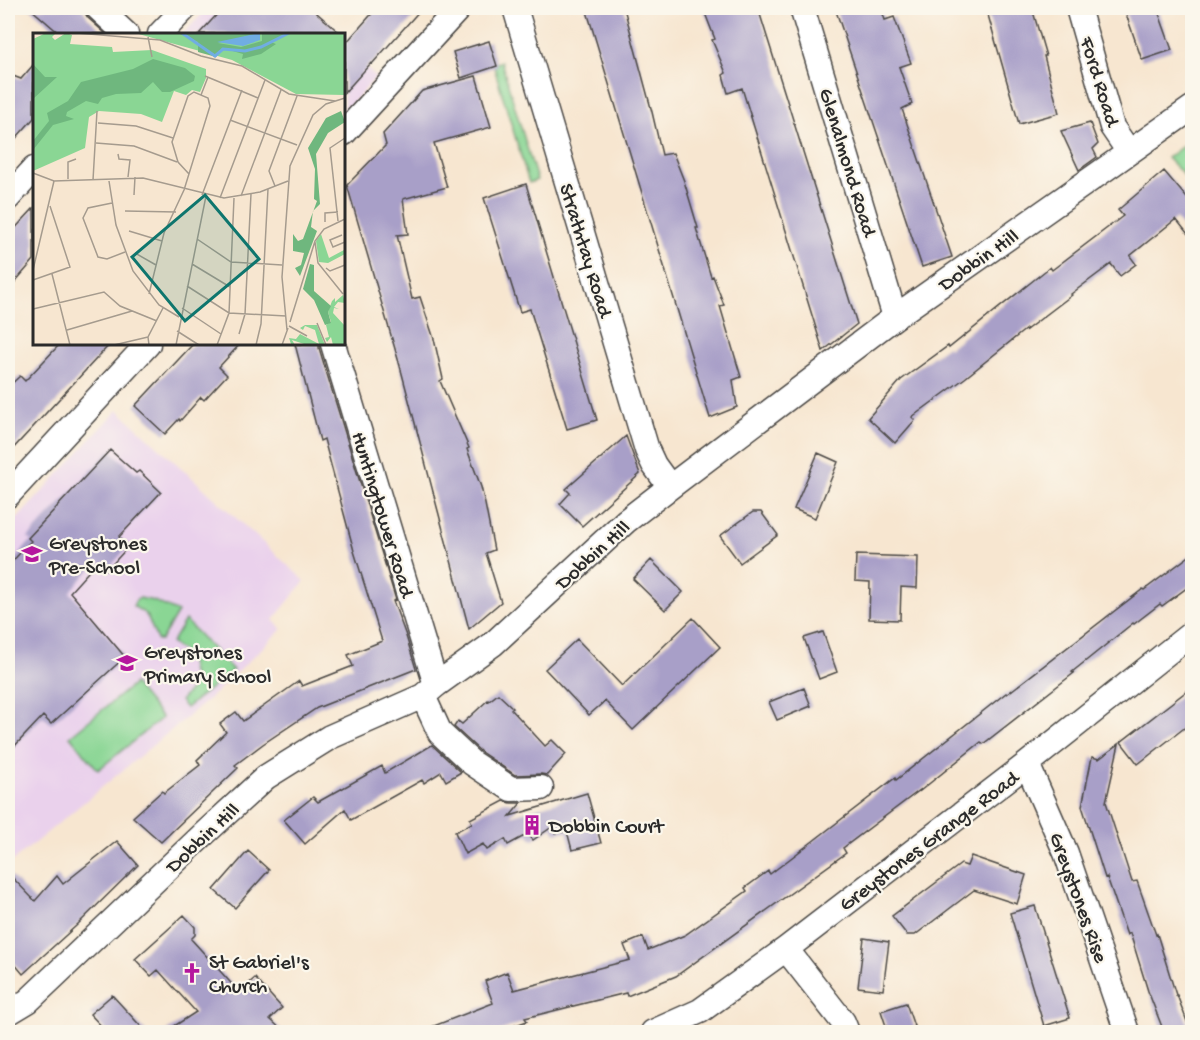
<svg xmlns="http://www.w3.org/2000/svg" width="1200" height="1040" font-family="'Gochi Hand',sans-serif">
<style>
.built{fill:#ead1ec}
.green{fill:#8ad694;stroke:#5a8060;stroke-width:1.5}
.building{fill:#a89fc8}
.lines{fill:none;stroke-linecap:round;stroke-linejoin:round}
.street-casing{stroke:#4a4744;stroke-width:27}
.street{stroke:#fff;stroke-width:24}
.labels{text-anchor:middle;stroke-width:4.5;stroke-linejoin:round;paint-order:stroke}
.street-label{font-size:21px;fill:#2b2b2b;stroke:#fbf7ec}
.poi-label{font-size:21px;fill:#2b2b2b;stroke:#fbf7ec;text-anchor:start}
.inset-river{fill:none;stroke:#70ade2;stroke-width:3}
.inset-road{fill:none;stroke:#a59b8e;stroke-width:1.5}
.view{fill:#0f766e;fill-opacity:0.15;stroke:#0f766e;stroke-width:3}
.inset-edge{fill:none;stroke:#2b2b2b;stroke-width:3}
</style>
<rect width="100%" height="100%" fill="#fbf7ec"/>
<filter id="ink" filterUnits="userSpaceOnUse"><feTurbulence type="fractalNoise" baseFrequency=".0167" numOctaves="2"/><feDisplacementMap in="SourceGraphic" scale="12" xChannelSelector="R" yChannelSelector="G"/><feConvolveMatrix kernelMatrix="1 2 1 2 8 2 1 2 1" color-interpolation-filters="sRGB"/></filter>
<filter id="wash" filterUnits="userSpaceOnUse"><feTurbulence type="fractalNoise" baseFrequency=".008" numOctaves="4" result="noise"/><feDisplacementMap in="SourceGraphic" scale="24" xChannelSelector="R" yChannelSelector="G"/><feGaussianBlur stdDeviation="1.35" result="paint"/><feColorMatrix in="noise" values="0 0 0 0 0 0 0 0 0 0 0 0 0 0 0 0 0 1.4 0 .05"/><feComposite in="paint" operator="in"/></filter>
<g filter="url(#wash)">
<rect width="100%" height="100%" fill="#f7e6d0"/>
<path class="built" d="M208,8H311L338,31L335,34H183Z
M344,48L376,77L344,113Z
M118,410L305,581L273,620L282,629L210,698L8,865V529Z"/>
<path class="green" d="M501,61L537,180L529,183L494,67L496,63Z
M1192,139V183L1167,158Z
M140,598L154,601L178,612L161,640H157L148,618L144,613L133,606L136,600Z
M185,620L233,670L186,708L180,701L190,690L193,677L190,663L184,652L171,643Z
M134,684L162,718L98,770L70,736Z"/>
<g id="blocks">
<path class="building" d="M30,8H82L88,18L106,34H60Z
M223,8H311L341,34H199Z
M377,8H422L372,64L371,63L344,93V45Z
M586,8H624L652,112L662,155L673,153L684,181L698,228H696L711,277L713,276L724,305L720,306L741,377L733,380L737,407L710,418Z
M703,8H758L857,324L823,351L742,88L728,93L723,75L726,73L712,40L715,39Z
M835,8H881L885,20L894,17L911,63L899,67L912,104L902,109L952,257L922,267Z
M986,8H1032L1046,56H1044L1059,113L1019,124Z
M1147,8H1157L1172,50L1142,60L1126,14Z
M489,41L497,66L461,78L453,52Z
M34,64V118L8,147V74L21,79Z
M476,76L491,127L434,143L447,187L403,199L408,234L397,235L412,299L420,297L434,339L443,379L440,381L469,448L467,449L481,487L485,504L494,550L486,553L501,602L469,629L400,366L347,185L386,145L383,134L422,91Z
M1090,123L1098,144L1093,149L1097,157L1079,170L1061,131Z
M1164,171L1192,204V239L1176,219L1130,256L1136,264L1120,276L1111,264L1071,294L1072,295L1026,330V329L965,378L912,417L915,420L895,443L868,418L901,380L948,346L949,348L1050,267L1052,270L1123,216L1118,210Z
M526,184L597,420L567,429L530,309L520,312L484,198Z
M34,208V260L8,290V236Z
M60,344H110L8,454V387L20,376L25,381Z
M193,344H240L219,367L227,375L204,400L201,397L180,421L179,419L165,434L135,406Z
M295,344H319V348L396,600L393,601L406,636L416,669L317,708L263,744L235,765L238,768L161,842L133,817L162,791L164,793L200,765L197,760L226,732L220,724L236,712L243,721L299,681L302,686L353,666L348,655L382,641L354,551L324,439L320,441Z
M626,436L640,474L582,526L560,504L570,493L566,489Z
M110,450L136,473L139,471L161,492L119,537L129,546L107,570L98,561L70,592L125,657L51,724L43,716L8,753V566L31,541L28,538Z
M818,453L838,462L815,518L794,509Z
M753,512H761L778,535L740,563L720,536Z
M1192,554V584L1162,606L1160,604L1134,624L1133,623L1072,672L1074,673L983,744L981,742L920,791V790L843,848L846,853L676,976L627,996L626,993L525,1018L527,1021L497,1032H421V1031L493,1003L485,981L507,972L514,990L630,960L624,945L643,937L648,950L685,935L747,891L745,888L768,871L770,874L808,845L895,778L896,780L1006,693L1007,694L1143,589L1144,590Z
M856,555L918,557L917,588L901,587L900,620L869,619L870,582L855,581Z
M651,560L683,592L665,610L633,579Z
M693,618L720,647L633,730L605,701L589,715L545,669L577,639L622,686Z
M823,632L837,672L819,679L804,638Z
M1192,687V722L1138,764L1121,742Z
M804,688L811,706L777,720L769,702Z
M498,694L513,708L511,709L545,746L552,740L566,754L547,775L541,774L515,775L481,752L454,727L458,721L462,724L488,700L489,701Z
M1119,744L1106,802L1132,882L1137,881L1156,935L1157,934L1176,995H1177L1191,1032H1164L1148,991L1130,933L1127,935L1107,877L1105,878L1082,806L1092,757L1099,759Z
M432,745L461,772L446,781L441,772L424,783L422,780L351,820L345,809L305,844L284,820L313,797L318,802L382,766L385,773Z
M587,793L601,843L572,850L567,831L556,833L552,827L533,840L528,834L508,845L505,839L487,850L483,844L465,854L455,832L472,823L470,819L504,801L511,803H521L510,816Z
M117,841L138,865L76,926L23,974L8,956V873L35,901L57,876L63,884Z
M248,851L269,870L235,908L214,890Z
M971,856L1026,875L1017,904L974,890L915,935H907L892,916L961,864L967,866Z
M1035,906L1070,1018L1044,1026L1010,913Z
M184,915L195,927V935L191,939L239,992L255,978L282,1008L270,1019L284,1032H165L196,1012L158,970L151,976L135,959Z
M864,938L889,942L883,990L858,987Z
M112,995L146,1032H107L90,1014Z
M906,1003L916,1032H888L881,1011Z"/>
</g>
</g>
<g filter="url(#ink)">
<use href="#blocks" fill-opacity="0" stroke="#4a4744" stroke-width="1.5"/>
<g class="lines">
<g class="street-casing">
<path id="street" d="M98,8L126,34
M515,8L647,450L654,465L670,487
M802,8L895,317
M1078,8L1112,127L1129,152
M160,34L185,8
M344,133L459,8
M8,198L34,169
M333,344L436,685
M8,495L148,344
M423,696L440,733L472,763L511,789L541,788
M1027,764L1066,853L1127,1032
M786,949L843,1022L847,1032
M8,1013L28,1001L205,833L266,777L330,737L423,696L436,685L493,644L626,521L670,487L895,317L1192,108
M653,1032L700,1011L786,949L1027,764L1192,633"/>
</g>
<use href="#street" class="street"/>
</g>
</g>
<defs>
<g id="school-bare" transform="scale(1.62)"><path d="M0-5L7-2L0 1L-7-2ZM-4 1L0 2.5L4 1V4Q0 6-4 4Z" fill="#b5179e" stroke="#fbf7ec" stroke-width="2.5" paint-order="stroke"/></g>
<g id="building-bare" transform="scale(1.62)"><path d="M-4-6H4V6H1V3H-1V6H-4ZM-2.5-4.3h1.7v1.8h-1.7ZM.8-4.3h1.7v1.8H.8ZM-2.5-1h1.7V.8h-1.7ZM.8-1h1.7V.8H.8Z" fill="#b5179e" stroke="#fbf7ec" stroke-width="2.5" paint-order="stroke"/></g>
<g id="church-bare" transform="scale(1.62)"><path d="M-1.2-6h2.4v3.5h3.3v2.4h-3.3V6h-2.4V-.1h-3.3v-2.4h3.3Z" fill="#b5179e" stroke="#fbf7ec" stroke-width="2.5" paint-order="stroke"/></g>
</defs>
<g fill-rule="evenodd">
<use href="#school-bare" x="32" y="554"/>
<use href="#school-bare" x="127" y="663"/>
<use href="#building-bare" x="532" y="825"/>
<use href="#church-bare" x="192" y="973"/>
</g>
<g class="labels">
<g class="street-label">
<text transform="translate(1101 81) rotate(73)" y="7">Ford Road</text>
<text transform="translate(849 162) rotate(73)" y="7">Glenalmond Road</text>
<text transform="translate(587 250) rotate(73)" y="7">Strathtay Road</text>
<text transform="translate(978 259) rotate(-35)" y="7">Dobbin Hill</text>
<text transform="translate(384 514) rotate(73)" y="7">Huntingtower Road</text>
<text transform="translate(592 554) rotate(-42)" y="7">Dobbin Hill</text>
<text transform="translate(202 837) rotate(-43)" y="7">Dobbin Hill</text>
<text transform="translate(928 840) rotate(-37)" y="7">Greystones Grange Road</text>
<text transform="translate(1080 897) rotate(70)" y="7">Greystones Rise</text>
</g>
<g class="poi-label">
<text x="49" y="549">Greystones<tspan x="49" dy="24">Pre-School</tspan></text>
<text x="144" y="658">Greystones<tspan x="144" dy="24">Primary School</tspan></text>
<text x="549" y="832">Dobbin Court</text>
<text x="209" y="968">St Gabriel's<tspan x="209" dy="24">Church</tspan></text>
</g>
</g>
<g transform="translate(33 33)">
<rect width="312" height="312" fill="#f7e6d0"/>
<path d="M13,0H23L19,4L22,7L33,0L39,2L37,11L79,14L80,19L119,17L173,36V45L167,59L159,57L153,62L141,58L129,89L108,81L66,78L56,84L52,115L0,138V6ZM102,0H312V62L263,61L199,27ZM288,201L296,225L311,217L312,221L295,230L286,229L283,208ZM310,262L312,270L305,269L301,274L306,276L301,275L300,280L312,293V312H300L298,304L294,309L292,305L296,304L293,292L298,289L295,279L299,268L302,265V269ZM272,292H284L292,312H274L259,307L262,312L258,311L256,305L263,306L267,301L286,311L282,297L272,293L270,297L267,295Z" fill="#8ad694"/>
<path d="M145,0H227L185,10L208,14L229,8V0H257L238,9L243,11L228,21L209,26L210,21L189,15L183,24L165,19V9ZM120,26L152,35L162,43L161,48L137,59H129L120,49L108,60L83,61L69,65L65,71L53,68L34,79L33,83L41,86L20,92L0,117V108L16,88L14,80L35,68L48,49L100,36ZM0,31L12,44H24L0,66ZM308,78L312,89L295,100L283,121L287,171L280,178L278,194L284,198L267,243L262,235L268,232L271,220L260,218V201L265,208L270,206L284,168L281,166L282,136L275,115L293,85ZM277,231L281,232V258L298,273L295,279L298,290L292,292L281,267L270,256Z" fill="#6fb77e"/>
<path d="M227,0V7L210,13L184,9Z" fill="#70ade2"/>
<path class="inset-river" d="M149,0L182,23L190,16L212,18L228,14L256,0"/>
<path class="inset-road" d="M44,0L127,7L168,23L209,33L256,61L302,68M115,4L119,24M172,43L225,65M168,62L175,44M197,87L264,112M65,90L103,93L140,105M63,110L101,113L144,129M85,121L86,126L97,127L95,144M0,140L21,148L110,145L191,165L227,159L255,148M35,146V129L43,126M60,147L64,78M76,148L83,192L100,238L126,272L146,284M242,153L236,138L264,63M101,162L102,144M169,162L209,57M208,163L248,57M187,165L232,47M79,170L55,175L50,185L65,224L74,226L92,219M92,178L143,179M305,188L297,115L312,105M292,189V180L305,179M96,198L129,208M309,202L297,207L300,214L312,209M164,206L198,229L249,232M282,209L285,230L310,261M102,220L123,232M159,231L197,254M293,235L297,238L312,232M0,237L21,148M19,241L37,312M0,247L37,234L17,173M154,253L196,280L253,283M116,261L131,200L151,157L177,73L175,65L161,59L155,63L139,109L145,129L156,141M149,275L188,301M0,276L71,259L87,273L124,288M257,289L282,208L291,196L312,186M284,290L293,312M256,293L274,303M34,297L99,278M254,297L249,244L257,133L280,82L293,71L312,65M144,298L166,312M206,301L212,281L218,161M81,312L115,304M116,312L115,304L130,275M143,312L173,163M184,312L196,280L201,165M223,312L228,291L235,156M249,312L255,295"/>
<path class="view" d="M172,162L226,226L152,288L99,224Z"/>
<rect width="312" height="312" class="inset-edge"/>
</g>
<rect width="1200" height="1040" fill="none" stroke="#fbf7ec" stroke-width="30"/>
</svg>
